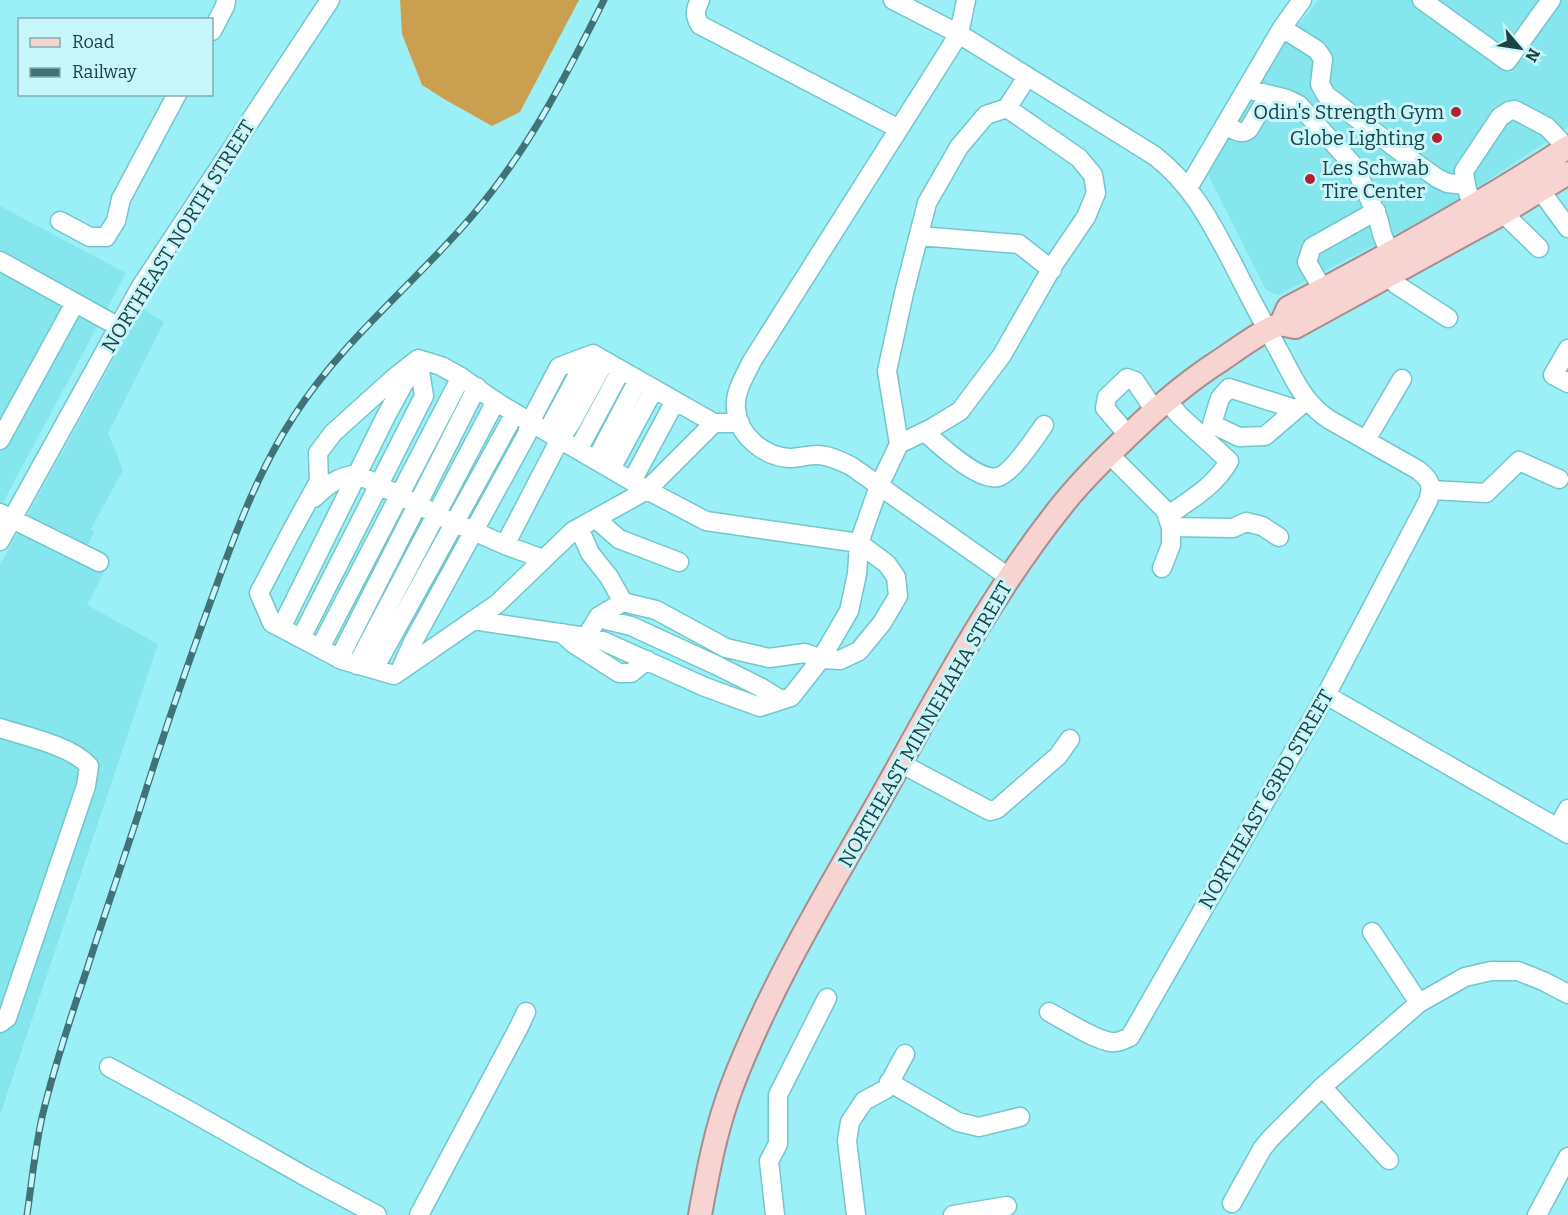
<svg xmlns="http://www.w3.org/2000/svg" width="1568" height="1215" font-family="Bitter,serif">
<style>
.built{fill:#85e6ed}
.forest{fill:#caa050}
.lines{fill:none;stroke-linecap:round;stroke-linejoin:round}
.minor-casing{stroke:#72c7cd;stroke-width:21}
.major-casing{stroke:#a88d8c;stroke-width:26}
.minor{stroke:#fff;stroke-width:18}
.major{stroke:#f7d3d1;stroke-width:22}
.rail-casing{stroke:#417277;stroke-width:7}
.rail{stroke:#c7f7fb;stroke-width:4.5;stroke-dasharray:14;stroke-linecap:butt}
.poi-dot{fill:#b21f2f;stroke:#c7f7fb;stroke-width:2}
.labels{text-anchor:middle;stroke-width:6;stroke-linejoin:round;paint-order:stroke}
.poi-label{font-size:20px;fill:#1e4144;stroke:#c7f7fb;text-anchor:end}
.street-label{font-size:20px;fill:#1e4144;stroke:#c7f7fb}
</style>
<rect width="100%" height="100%" fill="#9bf0f7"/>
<path class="built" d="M1318,0H1568V127L1450,206L1278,295L1266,290L1209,177V172L1285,43Z
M0,206L126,273L0,508Z
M142,308L164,322L108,433L123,470L91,529L94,532L87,547L110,560L87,605L158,644L0,1115V565Z"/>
<path class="forest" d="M400,0H579L520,112L492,126L444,99L422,85L402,34Z"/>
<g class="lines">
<g class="minor-casing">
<path id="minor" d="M700,0C695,10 694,15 700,25L899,129
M893,0L959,34L1155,156C1193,186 1210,221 1232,262C1247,292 1263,322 1279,351C1293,377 1304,404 1330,420L1418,470C1431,480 1433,486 1428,501L1326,695L1130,1037C1123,1040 1118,1043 1111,1042C1095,1040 1064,1020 1049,1012
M966,0L959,34L752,361C745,376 734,392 736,409C738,435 763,456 789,458C798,458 807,455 817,455C829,455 840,461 851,466L1010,578
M1422,0L1507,61L1551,0
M1282,28L1317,50L1323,59L1320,84L1326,95L1405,155L1437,178L1447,183L1466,185
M212,31L225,6L226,0
M1246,89L1287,99L1299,105L1355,167L1378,218L1382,234L1390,254
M1225,125C1233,129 1241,136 1249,129L1269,95
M1188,188L1282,28L1302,0
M1541,191L1568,228
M1469,196L1466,185L1464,171L1500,117L1509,111L1515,110L1547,127L1567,148
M1503,213L1539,248
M60,221L90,237H106L116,221L121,199L177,94
M919,236L1019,244L1052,270
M0,261L119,327
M1389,277L1397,285L1448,318
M1323,290L1307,262L1312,247L1376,211
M1568,349L1553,375L1568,383
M1229,388L1220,398L1212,424L1239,437L1265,436L1307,400
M1229,388L1295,409
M1167,401L1180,416L1229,461C1215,486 1190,500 1167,516
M714,423L647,490L530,422L559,367L593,354L714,423H740
M547,432L588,356
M925,432C938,444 979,482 998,477C1012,473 1035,438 1044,425
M1128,435L1105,408L1107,397L1127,378L1135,381L1155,411
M0,440L75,303
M1366,440L1402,379
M899,444L887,371L904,293L927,203L959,147L986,115L1007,108
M578,450L621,370
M1109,454L1165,510L1171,527V545L1162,568
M596,460L638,380
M611,469L654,389
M632,481L675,401
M1432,490L1486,493L1519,461L1559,479
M314,498C328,484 338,477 357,474L444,518L505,545L560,439L571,423L605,361
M0,513L99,562
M596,519L619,539L679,562
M1171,527L1233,528L1246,522L1262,526L1279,537
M579,528L590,553L609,577L623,602
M0,541L140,288L330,0
M505,545L543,559
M598,618L631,626L718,666L760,687L781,700
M473,620L586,637L603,641L705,687L760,707L791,697L821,659L849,611L857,574L859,543
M281,628L386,416L414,365
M562,633L574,644L619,673H631L647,660
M586,637L599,616L623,602L656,610L726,648L769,658L805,653L821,659L840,660L859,651L882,623L898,596L896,577L887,564L859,543
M301,638L424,396L418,359
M320,648L461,377
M339,659L477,387
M357,665L496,401
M374,669L515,413
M400,671L413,642L527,434L530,422L498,403L461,377L441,366L418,359L394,378L333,433L318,453L319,481L291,532L259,593L272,623L342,660L394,675L400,671L497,604L573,531L647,490L706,521L859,543L879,486L899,444L932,428L960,411L1002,355L1054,264L1086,217L1096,193L1093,175L1079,158L1007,108L1027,77
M1326,695L1568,834
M0,728C25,736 72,746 89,766L86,786L7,1018L0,1023
M900,763L990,811L997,809L1058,756L1070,739
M1558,827L1568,809
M1372,932L1419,1003
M109,1067L188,1110L308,1178L377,1215
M889,1082L958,1122L979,1127L1020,1117
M1322,1087L1389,1160
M1232,1203L1262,1149L1270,1139L1322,1087L1419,1003L1465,977L1491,971H1518L1543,981L1568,994
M419,1215L519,1027L526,1012
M775,1215L769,1161L778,1144V1095L827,998
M856,1215L847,1141L850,1122L864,1101L886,1089L905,1054
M953,1215L1007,1206
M1537,1215L1568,1157"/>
</g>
<g class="major-casing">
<path id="major" d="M1281,324L1288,308C1383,258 1478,206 1568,147
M700,1215C708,1171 716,1128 732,1086C770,986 829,889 882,796C937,698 992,592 1063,504C1084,478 1108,455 1132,432C1158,407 1187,382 1218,362C1232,353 1265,328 1279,325C1284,324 1290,326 1295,327L1503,213L1568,173"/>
</g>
<use href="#minor" class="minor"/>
<use href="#major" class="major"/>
<g class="rail-casing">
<path id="rail" d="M27,1215C32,1181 35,1147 43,1113C55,1064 71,1016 87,969C104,916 122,864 139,812C163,735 189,660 217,584C238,526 260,468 294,416C343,340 414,284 472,216C528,151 566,76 604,0"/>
</g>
<use href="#rail" class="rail"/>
</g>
<g class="poi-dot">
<circle cx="1456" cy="112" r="6"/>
<circle cx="1437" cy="138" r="6"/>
<circle cx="1310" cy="179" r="6"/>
</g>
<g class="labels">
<g class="poi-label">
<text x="1444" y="119">Odin's Strength Gym</text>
<text x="1425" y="145">Globe Lighting</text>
<text x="1322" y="175" text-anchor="start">Les Schwab<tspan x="1322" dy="23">Tire Center</tspan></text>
</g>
<g class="street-label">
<text transform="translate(178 236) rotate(-58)" y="7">NORTHEAST NORTH STREET</text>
<text transform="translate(925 724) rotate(-60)" y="7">NORTHEAST MINNEHAHA STREET</text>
<text transform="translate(1266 799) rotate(-60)" y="7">NORTHEAST 63RD STREET</text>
</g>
</g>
<rect x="18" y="18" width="195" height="78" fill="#c7f7fb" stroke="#83aeb2" stroke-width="1.5"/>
<rect x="30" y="38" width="30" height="9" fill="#f7d3d1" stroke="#83aeb2" stroke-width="1.5"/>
<text x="72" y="48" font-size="18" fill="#1e4144">Road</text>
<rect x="30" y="68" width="30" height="9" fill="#417277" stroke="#83aeb2" stroke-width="1.5"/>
<text x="72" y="78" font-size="18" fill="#1e4144">Railway</text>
<g transform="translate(1520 48) rotate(119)" stroke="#c7f7fb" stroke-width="4.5" paint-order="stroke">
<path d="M0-4.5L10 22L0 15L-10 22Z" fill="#1e4144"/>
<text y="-9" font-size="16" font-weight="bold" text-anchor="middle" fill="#1e4144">N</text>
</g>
</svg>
